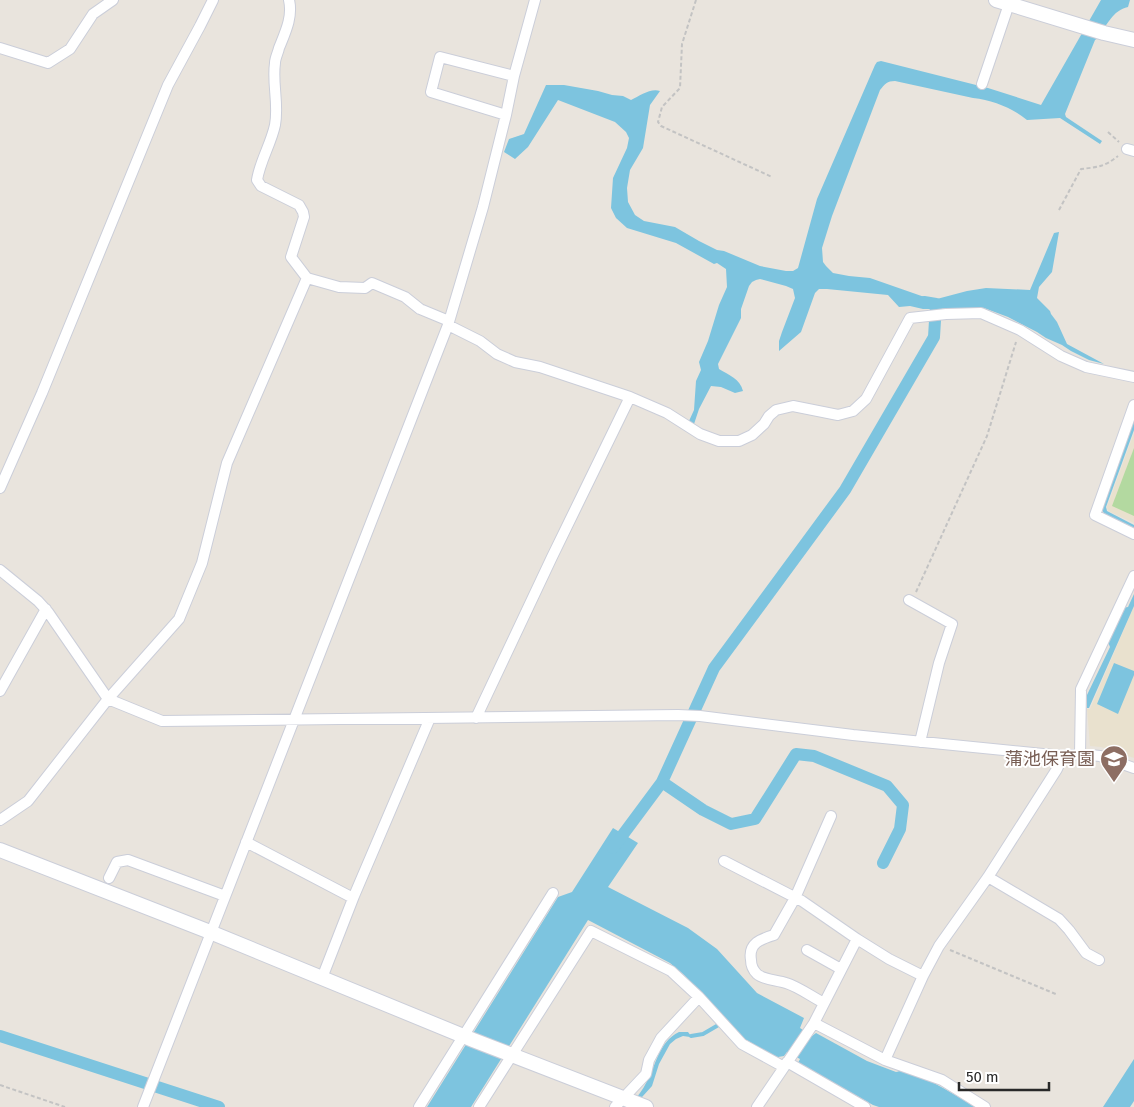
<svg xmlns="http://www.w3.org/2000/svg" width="1134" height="1107" font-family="'Fira Sans','Noto Sans JP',sans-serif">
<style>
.education{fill:#e9e1ce}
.green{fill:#b3d9a0}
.water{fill:#7dc4df}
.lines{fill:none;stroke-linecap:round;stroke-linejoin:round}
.stream{stroke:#7dc4df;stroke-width:4}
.canal{stroke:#7dc4df;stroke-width:12}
.street-casing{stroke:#cbced9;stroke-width:12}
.secondary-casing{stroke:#cbced9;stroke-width:16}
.path{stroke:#c3c3c3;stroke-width:2;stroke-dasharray:4 2.5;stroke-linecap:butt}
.street{stroke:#fff;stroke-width:10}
.secondary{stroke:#fff;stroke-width:14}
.labels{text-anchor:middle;stroke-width:4;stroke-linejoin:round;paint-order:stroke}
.education-label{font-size:18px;fill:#785e54;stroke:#fff;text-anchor:end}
</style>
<rect width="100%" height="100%" fill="#e9e4dd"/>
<path class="education" d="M1134,433V523L1108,511L1107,507Z
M1134,606V758L1101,747L1090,746L1087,709H1090Z"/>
<path class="green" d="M1134,448V516L1112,506Z"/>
<path class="water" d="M1101,0H1130L1128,7C1113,10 1106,26 1098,38L1095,40L1065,114L1066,117L1102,141L1100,144L1060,118L1027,120C1012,108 993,100 973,98L895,81C887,81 885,84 880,90L832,216L822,248L823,262L826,266L833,273L849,276L870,278L933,300L967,291L986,288L1030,290L1054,233L1059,232L1052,272L1039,287L1037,298L1050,311L1051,314L1057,322L1067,344L1104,364L1089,360L1071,351L1062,345L1046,338L1037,332L1008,317L984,308L923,309L910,306L899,307L888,295L827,289H819L815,293L801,332L779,351V341L782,332L795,298L793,289L786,286L760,279L756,280L752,282L749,286L741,309V318L718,364L719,369C729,375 740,379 743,391L735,393L721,387L711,386L699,409L694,424L689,421L694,410L696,381L701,370L699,362L708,341L719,305L727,287L726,269L717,263L714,264L676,243L627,228L616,218L611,208L613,178L627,148L629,138L626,132L615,122L558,100L528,147L515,159L504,152L509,139L524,134L546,85H564L598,91L612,95L623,96L631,100C640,96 650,88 660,91L650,105L643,148L630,170L627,188L628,202L635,215L644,221L675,227L699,241L717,250L724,251L760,266L786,271H793L798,268L817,199L875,65L877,62L881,61L988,88L1041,105Z
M1134,421V430L1106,507L1107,511L1134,525V528L1104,514L1102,509Z
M1134,594V606L1089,708H1087V695L1110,647L1108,642L1122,608L1128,607Z
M1114,663L1134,671V675L1118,714L1097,704Z
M613,828L638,843L608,887L688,928L717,949L757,993L804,1018L800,1028L812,1036L816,1033L867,1061L896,1072C898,1072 899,1071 900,1070C913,1068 962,1099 975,1107H879L873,1105L798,1063L800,1059L787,1052L784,1056L778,1057L773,1056L745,1039L684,975L670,963L588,920L471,1107H427L558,897L572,892Z
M679,1032H688L691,1036L690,1037L683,1036L676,1039L670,1044L659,1064L652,1086L633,1107H628C634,1100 641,1093 645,1085C656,1067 658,1042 679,1032Z
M1134,1059V1101L1130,1107H1103Z"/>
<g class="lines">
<path class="stream" d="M691,1036L703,1034L727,1020"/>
<path class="canal" d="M662,782L703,810L731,824L755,819L796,754L814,756L887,786L903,805L900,829L883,863
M613,848L662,782L714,668L845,490L934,337L936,304L924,302
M0,1036L219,1107"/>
<g class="street-casing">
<path id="street" d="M0,48L48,63L70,49L93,14L113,0
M982,84L1009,4
M506,115L431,92L440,57L514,76
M1127,149L1134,151
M307,278L339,287L365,288L372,283L405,297L420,309L449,321
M448,325L483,207L506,115L514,76L535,0
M1134,405L1095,515L1134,534
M0,488L42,393L168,85L200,26L213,0
M0,570L38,601L48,612L108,699L162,721L678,715L700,716L853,735L1063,756L1080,754L1100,756L1134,768
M909,600L952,624L939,663L920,742
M0,691L46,609
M476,718L552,557L630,397
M1080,754L1081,689L1134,576
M0,820L28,801L108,699L179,619L202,563L227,463L307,278L291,257L304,217L303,212L299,205L261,186L257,180C260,161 271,144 275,125C279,104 272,84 275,63C275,58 278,53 279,48C285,33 293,17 289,0
M246,842L353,898
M724,861L802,901L857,939
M988,877L1059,919L1069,930L1086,953L1099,960
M109,878L117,862L128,860L225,896
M807,950L841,969
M322,978L354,896L430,718
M824,1003C812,997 799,987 786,983C777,980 764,980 757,974C753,970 751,965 751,960C748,943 761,939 774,935L795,898L831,816
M885,1060L923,976
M787,1062L865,1107
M143,1107L448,325L480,341L497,354L515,362L540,367L630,397L667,413L700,434L719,441H739L752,435L764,424L769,416L776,410L793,406L838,415L853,411L866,399L910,318L946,314L981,313L1020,330L1061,356L1086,367L1134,377
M419,1107L553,893
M479,1107L591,931L671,971L699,997L742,1044L784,1067
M615,1107L646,1074L649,1060L661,1038L699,997
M757,1107L814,1023
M985,1107L942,1080L885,1060L814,1023L857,939L889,959L923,976L939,946L988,877L1057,769L1063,756"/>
</g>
<g class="secondary-casing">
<path id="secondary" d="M996,0L1104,33L1134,40
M0,850L210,932L473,1040L646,1107"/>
</g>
<path class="path" d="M696,0L682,44L680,88L662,107L658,122L661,126L772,177
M1108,132L1119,142
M1059,210L1081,169C1098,167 1104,167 1118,156
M916,592L987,436L1016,342
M950,950L1058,995
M0,1085L65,1107"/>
<use href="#street" class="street"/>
<use href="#secondary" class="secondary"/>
</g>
<defs>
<g id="school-pin" transform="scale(1.4375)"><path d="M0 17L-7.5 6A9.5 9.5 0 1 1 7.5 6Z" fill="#8d6e63" stroke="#fff"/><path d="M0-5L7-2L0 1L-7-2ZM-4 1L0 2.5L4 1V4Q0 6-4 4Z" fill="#fff"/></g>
</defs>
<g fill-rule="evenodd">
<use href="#school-pin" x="1114" y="759"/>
</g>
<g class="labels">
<g class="education-label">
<text x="1095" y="765">蒲池保育園</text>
</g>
</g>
<path d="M959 1082v8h90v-8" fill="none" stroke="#292929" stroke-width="2.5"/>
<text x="966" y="1082" font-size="15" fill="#292929" stroke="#ffffff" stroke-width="4" paint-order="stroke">50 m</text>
</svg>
